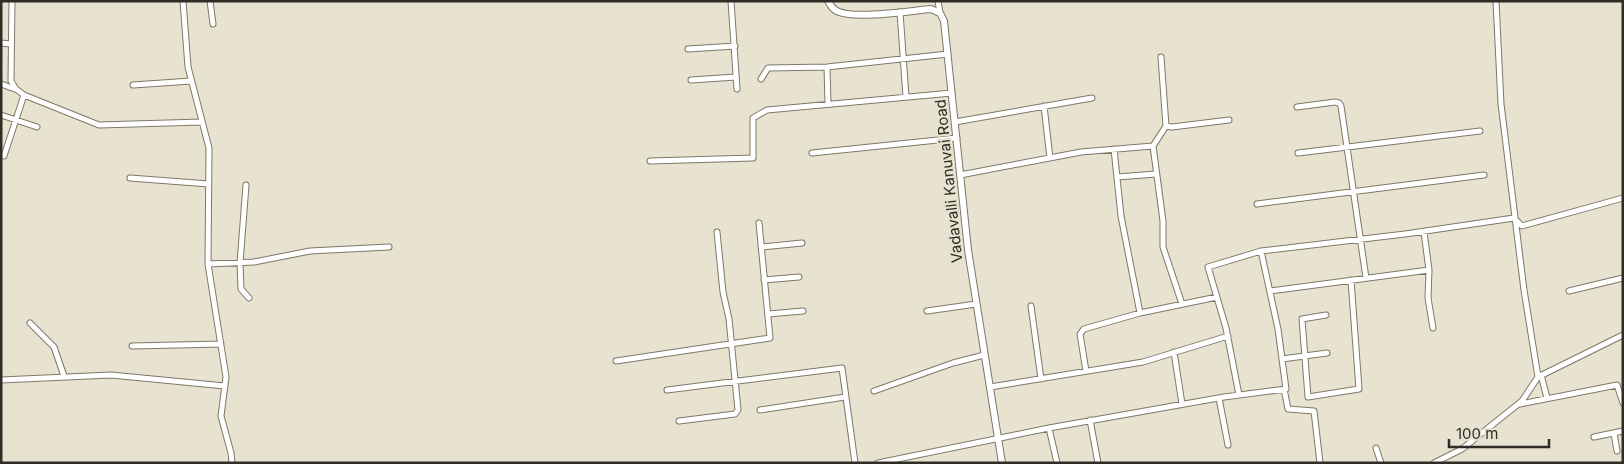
<svg xmlns="http://www.w3.org/2000/svg" width="1624" height="464" font-family="Inter,sans-serif">
<style>
.lines{fill:none;stroke-linecap:round;stroke-linejoin:round}
.minor-casing{stroke:#7d7968;stroke-width:7}
.tertiary-casing{stroke:#7d7968;stroke-width:8}
.minor{stroke:#fff;stroke-width:5}
.tertiary{stroke:#fff;stroke-width:6}
.labels{text-anchor:middle;stroke-width:4.5;stroke-linejoin:round;paint-order:stroke}
.street-label{font-size:15px;fill:#2f2d26;stroke:#e7e3d0}
</style>
<rect width="100%" height="100%" fill="#e7e3d0"/>
<g class="lines">
<g class="minor-casing">
<path id="minor" d="M12,1L11,81L16,89L24,95L99,125L202,122
M183,1L188,67L209,148L208,264L226,377L221,416L231,453L232,463
M210,1L213,24
M731,1L737,89
M938,1L940,13
M1496,1L1501,104L1524,290L1538,377
M900,12L906,97
M1,43L11,44
M688,49L735,46
M827,67L828,104
M761,79L768,68L827,67L948,54
M691,80L736,77
M1,84L15,89
M133,85L191,81
M1044,106L1050,158
M1297,107L1335,102L1339,103L1341,106L1366,278
M1,115L37,127
M955,122L1092,98
M1166,126L1172,127L1229,120
M1153,146L1166,126L1161,57
M1114,149L1121,216L1140,313
M812,153L957,138
M1298,153L1480,131
M4,156L24,95
M650,161L753,158V118L767,110L952,93
M960,175L1081,152L1153,146L1163,221V247L1182,304
M1117,177L1156,174
M130,178L209,184
M246,185L240,263L241,289L249,298
M1257,204L1484,175
M1424,232L1429,270L1428,298L1433,328
M761,247L802,243
M208,264L254,262L310,251L389,247
M764,280L799,277
M1270,291L1429,270
M1569,291L1623,278
M1031,306L1041,379
M927,311L976,304
M768,314L803,311
M1326,315L1302,319L1308,397L1359,389L1351,280
M30,323L54,347L64,376
M132,346L221,344
M1174,352L1182,404
M1282,359L1327,353
M616,361L770,338L759,223
M1086,371L1080,334L1084,329L1140,313L1217,297
M1541,375L1547,398
M1,380L111,375L225,386
M990,387L1143,362L1228,336
M1284,389L1288,409L1314,411L1320,463
M667,390L842,368L855,463
M874,391L953,363L984,355
M1239,395L1226,328L1208,267L1261,251L1405,234L1514,218L1522,226L1623,198
M1219,398L1228,445
M1520,404L1617,385L1623,403
M760,410L845,397
M1090,420L1098,463
M679,421L735,414L738,410L729,319L723,292L717,232
M1614,433L1617,451
M1594,437L1623,431
M1376,448L1381,463
M878,463L1049,428
M1057,463L1049,428L1224,397L1286,389L1278,329L1261,251
M1434,463L1462,449L1522,401L1538,377L1623,335"/>
</g>
<g class="tertiary-casing">
<path id="tertiary" d="M828,1C831,6 833,10 839,12C858,19 909,11 931,9L940,13L944,21L968,250L1002,463"/>
</g>
<use href="#minor" class="minor"/>
<use href="#tertiary" class="tertiary"/>
</g>
<g class="labels">
<g class="street-label">
<text transform="translate(949 181) rotate(-96)" y="5">Vadavalli Kanuvai Road</text>
</g>
</g>
<rect width="1624" height="464" fill="none" stroke="#2f2d26" stroke-width="5"/>
<path d="M1449 439v8h100v-8" fill="none" stroke="#2f2d26" stroke-width="2.5"/>
<text x="1456" y="439" font-size="15" fill="#2f2d26" stroke="#e7e3d0" stroke-width="4" paint-order="stroke">100 m</text>
</svg>
